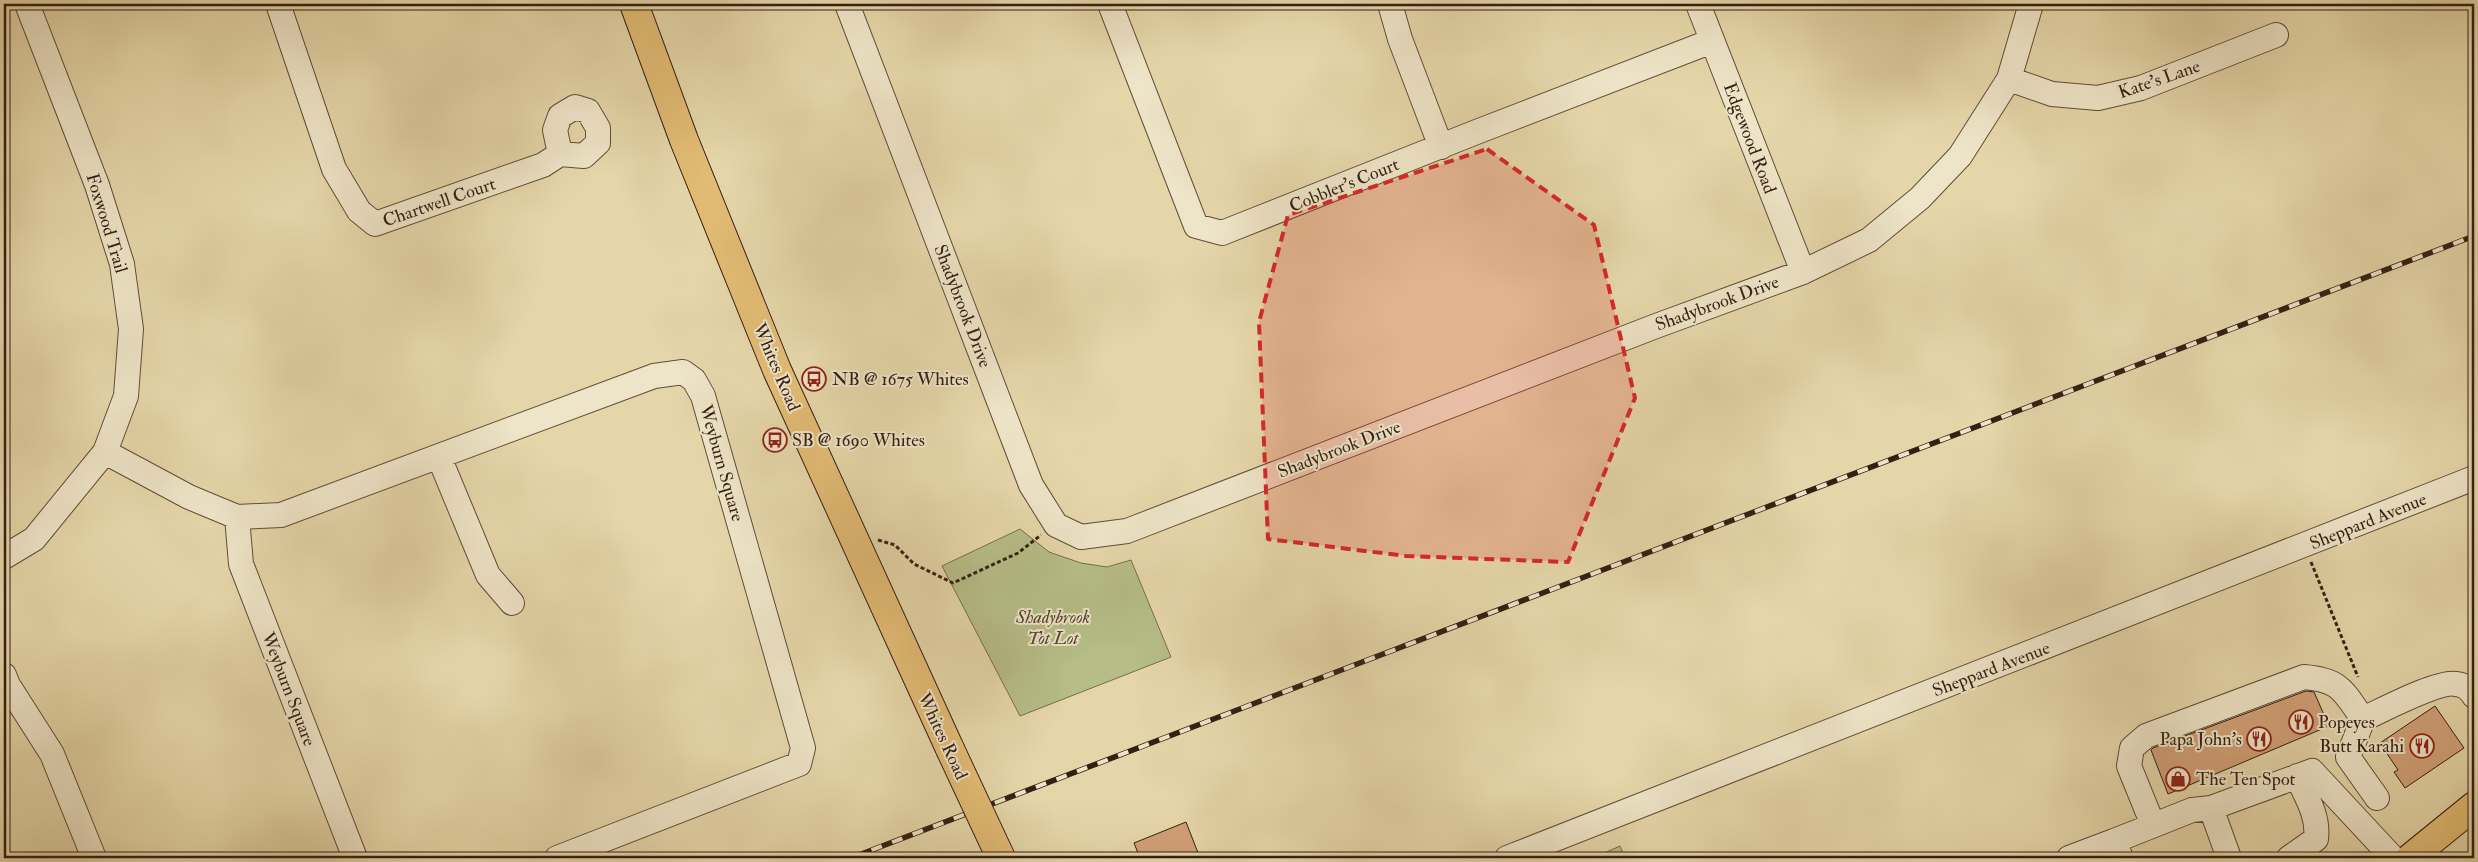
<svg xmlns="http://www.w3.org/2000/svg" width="2478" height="862" font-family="'IM FELL Double Pica',serif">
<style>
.green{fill:#b6bd87;stroke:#756e4d}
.building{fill:#d1a077;stroke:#341f13}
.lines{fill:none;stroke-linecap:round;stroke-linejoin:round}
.minor-casing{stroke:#604d38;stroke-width:26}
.major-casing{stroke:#341f13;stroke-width:30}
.path{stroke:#341f13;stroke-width:3;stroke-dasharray:4 2.5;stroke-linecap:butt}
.minor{stroke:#eee4c7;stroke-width:24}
.major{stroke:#e2bb74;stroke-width:28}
.rail-casing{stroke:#341f13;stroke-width:5.5}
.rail{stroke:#eee4c7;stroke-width:4;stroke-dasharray:11;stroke-linecap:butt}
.major-bridge-casing{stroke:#341f13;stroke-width:30;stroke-linecap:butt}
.major-bridge{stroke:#e2bb74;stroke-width:28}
.marked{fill:#d62828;fill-opacity:0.2;stroke:#d62828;stroke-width:4;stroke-dasharray:10 6;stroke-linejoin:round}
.labels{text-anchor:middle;stroke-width:4;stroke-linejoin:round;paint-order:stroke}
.street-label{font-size:18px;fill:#341f13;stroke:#eee4c7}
.poi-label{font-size:18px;fill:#341f13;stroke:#eee4c7;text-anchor:start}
.park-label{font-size:18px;font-style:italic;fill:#544630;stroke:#eee4c7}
</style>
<rect width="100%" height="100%" fill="#e5d6a9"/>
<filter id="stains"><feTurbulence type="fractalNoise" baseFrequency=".004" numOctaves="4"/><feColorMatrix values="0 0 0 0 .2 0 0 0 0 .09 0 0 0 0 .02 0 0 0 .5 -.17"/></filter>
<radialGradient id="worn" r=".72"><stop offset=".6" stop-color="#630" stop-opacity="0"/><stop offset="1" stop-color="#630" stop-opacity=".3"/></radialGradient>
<path class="green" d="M1020,529L1049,552L1081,563L1107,567L1131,560L1171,657L1020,716L942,566Z
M1620,846L1625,858H1593Z"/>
<path class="building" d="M2306,691L2314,692L2329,726L2168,794L2151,750L2153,748Z
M2435,706L2464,748L2405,788L2394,772L2398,770L2380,743Z
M1186,822L1200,858H1140L1134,843Z"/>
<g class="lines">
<g class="minor-casing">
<path id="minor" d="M278,4L334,169L359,211L375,224L543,165L560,154L584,156L598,143V128L588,111L575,107L560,116L555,130L560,154
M847,4L1031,485L1056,525L1081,537L1127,531L1656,326L1803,272L1869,240L1920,198L1960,156L2009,79L2031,4
M1110,4L1196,226L1222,233L1479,131L1712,41
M1390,4L1400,39L1441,147
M1698,4L1803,272
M2009,79L2052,94L2098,98L2141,88L2276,35
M105,452L189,497L237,517L281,515L654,376L683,372L694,380L703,396L803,748L799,764L557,858
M439,457L488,575L512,603
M237,517L241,564L355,858
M4,557L34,539L105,452L126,396L131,329L122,264L97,185L27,4
M4,675L8,685L52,754L94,858
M2377,798L2348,757L2363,719C2381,711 2439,680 2456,684C2465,685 2470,689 2474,696
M2153,825L2129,766L2132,748L2146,736L2304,677C2341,680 2343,691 2363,719
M2114,841L2192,810L2211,808
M1507,858L2474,478
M2069,858L2114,841L2121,858
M2229,858L2211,808L2312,771L2393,858
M2289,858L2316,839C2319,816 2306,796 2297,776"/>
</g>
<g class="major-casing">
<path id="major" d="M634,4L684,140L777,370L950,749
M2410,858L2474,806"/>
</g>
<path class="path" d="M878,540L895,545L914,564L953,583L1018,553L1041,535
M2311,562L2358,677"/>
<use href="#minor" class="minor"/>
<use href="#major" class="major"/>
<g class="rail-casing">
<path id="rail" d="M851,858L2474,236"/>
</g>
<use href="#rail" class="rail"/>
<g class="major-bridge-casing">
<path id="major-bridge" d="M950,749L1001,858"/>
</g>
<use href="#major-bridge" class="major-bridge"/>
</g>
<path class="marked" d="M1487,149L1594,225L1635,398L1568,562L1406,556L1268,539L1259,322L1288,215Z"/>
<defs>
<g id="bus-ring" transform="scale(1.25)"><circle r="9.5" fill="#eee4c7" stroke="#8f2418" stroke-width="1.5"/><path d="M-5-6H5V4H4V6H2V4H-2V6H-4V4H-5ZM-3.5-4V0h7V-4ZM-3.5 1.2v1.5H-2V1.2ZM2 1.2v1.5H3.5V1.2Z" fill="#8f2418"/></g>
<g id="restaurant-ring" transform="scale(1.25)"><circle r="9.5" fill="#eee4c7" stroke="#8f2418" stroke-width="1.5"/><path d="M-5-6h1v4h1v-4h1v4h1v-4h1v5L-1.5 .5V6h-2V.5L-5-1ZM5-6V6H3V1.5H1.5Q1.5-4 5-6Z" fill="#8f2418"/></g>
<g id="shop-ring" transform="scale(1.25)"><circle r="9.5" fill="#eee4c7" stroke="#8f2418" stroke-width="1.5"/><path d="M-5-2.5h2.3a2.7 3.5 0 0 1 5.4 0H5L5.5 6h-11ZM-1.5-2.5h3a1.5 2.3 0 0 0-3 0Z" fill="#8f2418"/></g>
</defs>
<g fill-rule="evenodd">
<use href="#bus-ring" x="814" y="379"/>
<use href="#bus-ring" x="775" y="440"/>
<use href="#restaurant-ring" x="2301" y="722"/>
<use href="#restaurant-ring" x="2259" y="739"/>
<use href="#restaurant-ring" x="2422" y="746"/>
<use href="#shop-ring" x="2178" y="779"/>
</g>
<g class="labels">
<g class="street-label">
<text transform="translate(2159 79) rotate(-19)" y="6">Kate's Lane</text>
<text transform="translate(1750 138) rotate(69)" y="6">Edgewood Road</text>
<text transform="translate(1344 185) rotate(-22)" y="6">Cobbler's Court</text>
<text transform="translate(439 202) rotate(-19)" y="6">Chartwell Court</text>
<text transform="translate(107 223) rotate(73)" y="6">Foxwood Trail</text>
<text transform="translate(1717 303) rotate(-20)" y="6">Shadybrook Drive</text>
<text transform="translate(963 306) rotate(69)" y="6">Shadybrook Drive</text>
<text transform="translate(777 367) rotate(67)" y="6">Whites Road</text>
<text transform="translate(1339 449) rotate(-21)" y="6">Shadybrook Drive</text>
<text transform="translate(722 463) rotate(74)" y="6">Weyburn Square</text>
<text transform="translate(2368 521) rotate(-22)" y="6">Sheppard Avenue</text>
<text transform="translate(1991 669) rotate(-21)" y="6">Sheppard Avenue</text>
<text transform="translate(289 689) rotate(69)" y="6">Weyburn Square</text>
<text transform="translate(943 736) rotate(65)" y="6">Whites Road</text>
</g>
<g class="poi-label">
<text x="832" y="385">NB @ 1675 Whites</text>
<text x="792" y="446">SB @ 1690 Whites</text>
<text x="2318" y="728">Popeyes</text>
<text x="2242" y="745" text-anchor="end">Papa John's</text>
<text x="2404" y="752" text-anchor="end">Butt Karahi</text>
<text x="2196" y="785">The Ten Spot</text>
</g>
<g class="park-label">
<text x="1053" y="623">Shadybrook<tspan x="1053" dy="21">Tot Lot</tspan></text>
</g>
</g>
<rect width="2478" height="862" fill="none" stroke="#e5d6a9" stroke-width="20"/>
<rect x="5" y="5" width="2468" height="852" fill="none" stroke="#341f13" stroke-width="2.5"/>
<rect x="10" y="10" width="2458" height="842" fill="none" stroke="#341f13"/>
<rect width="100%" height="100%" filter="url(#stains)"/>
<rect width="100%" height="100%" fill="url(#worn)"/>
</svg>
